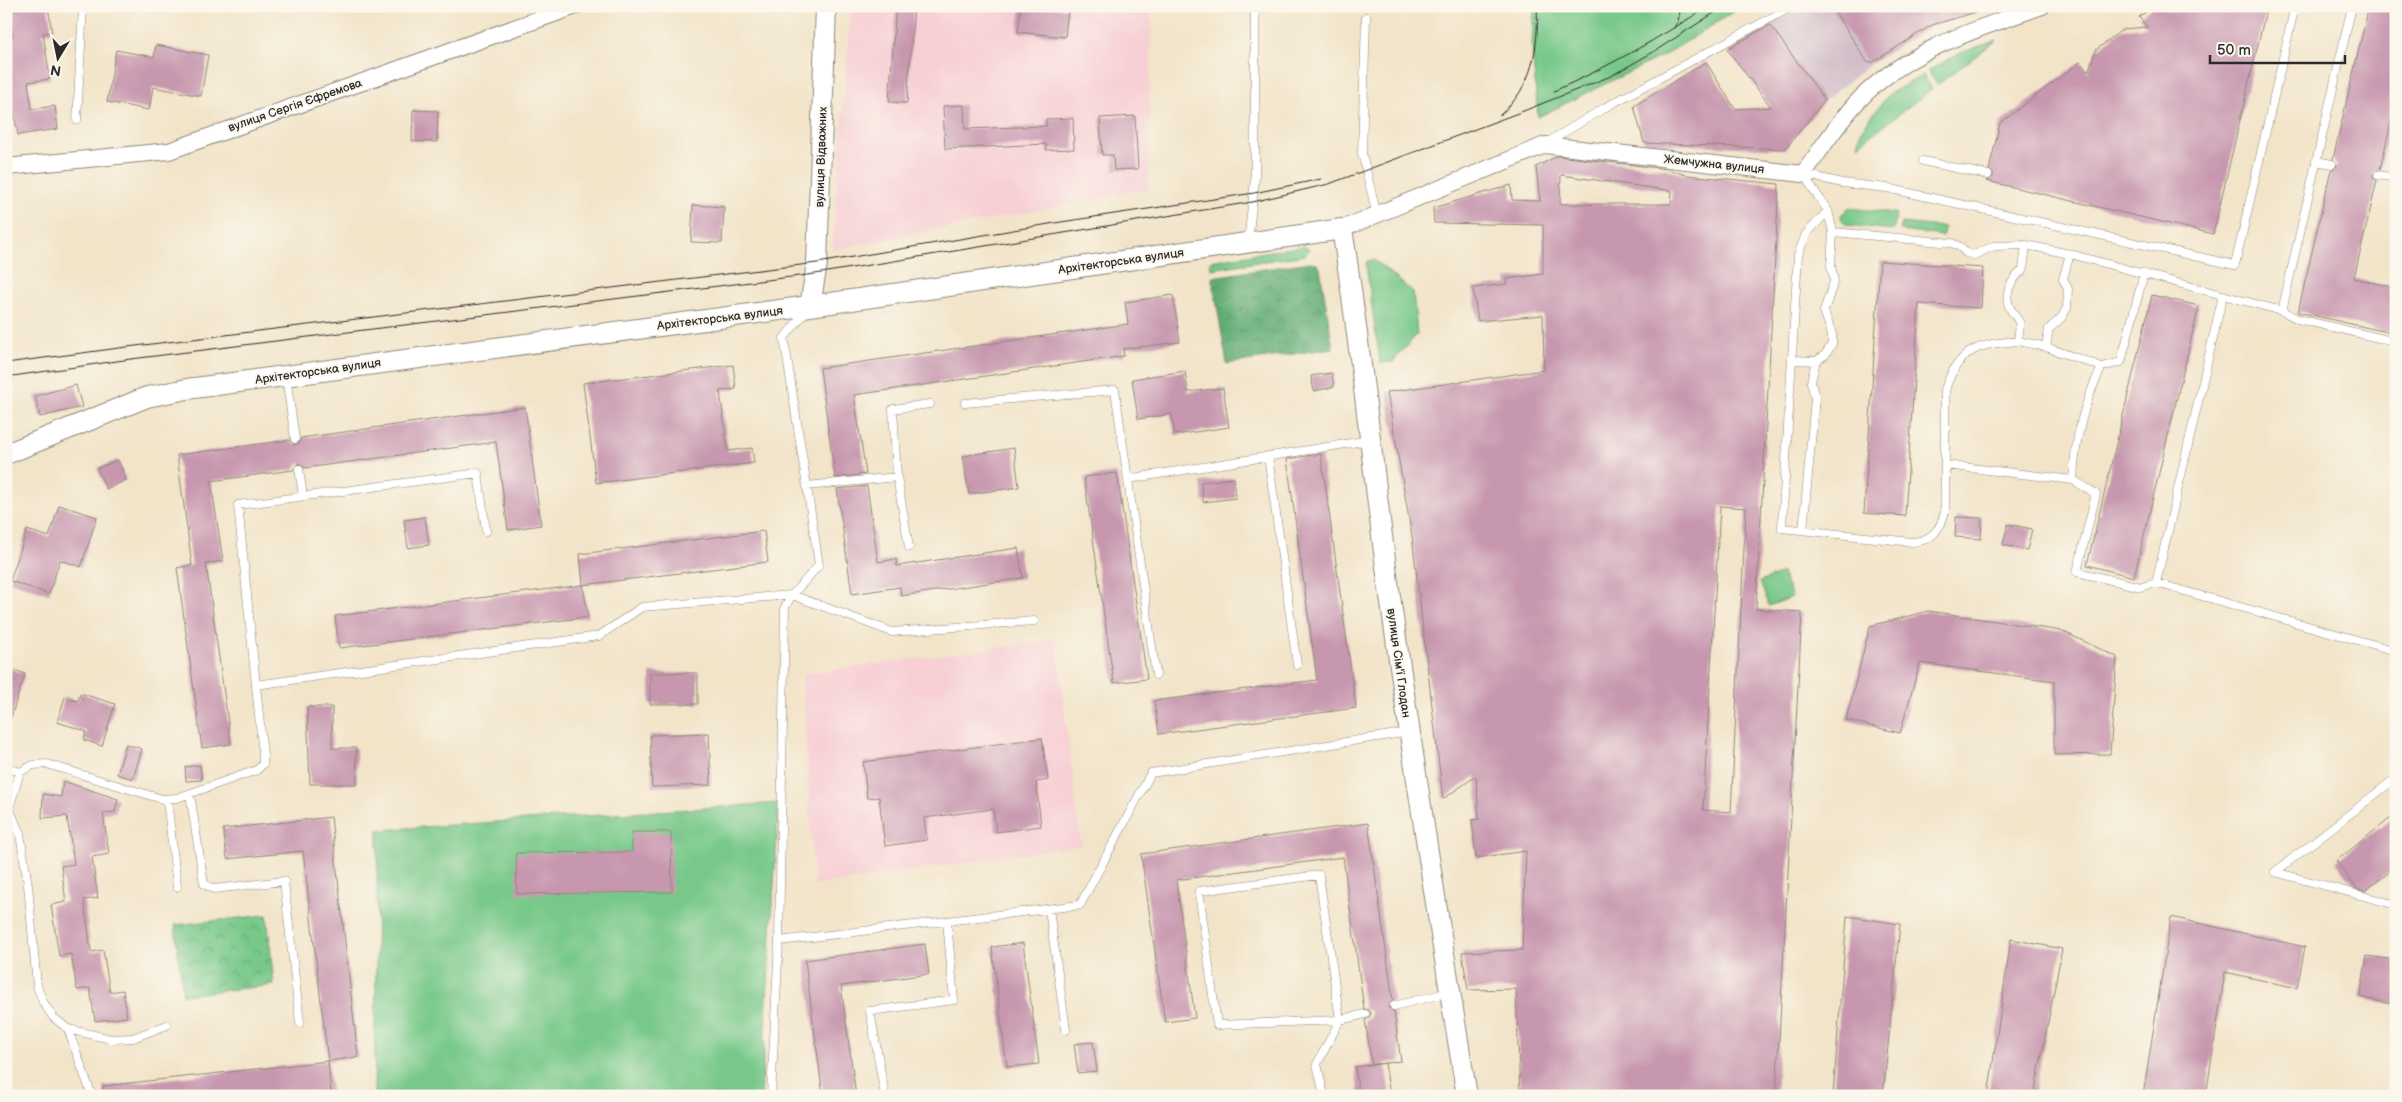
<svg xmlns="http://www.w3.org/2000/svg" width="2402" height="1102" font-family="'Balsamiq Sans',sans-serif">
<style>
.built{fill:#f7cfd4}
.industrial{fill:#d2bdc8}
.grass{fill:#77c889;stroke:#517a5a}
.forest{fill:url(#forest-crowns);stroke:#466c50}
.park{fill:url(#park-crowns);stroke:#517a5a}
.building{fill:#c797af;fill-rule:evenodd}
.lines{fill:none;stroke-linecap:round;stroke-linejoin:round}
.service-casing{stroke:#8e887a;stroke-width:9}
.minor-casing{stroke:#8e887a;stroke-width:18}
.tertiary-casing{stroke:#8e887a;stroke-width:22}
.service{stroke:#fff;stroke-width:8}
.minor{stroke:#fff;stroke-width:16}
.tertiary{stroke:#fff;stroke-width:20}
.tram{stroke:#2b2b2b;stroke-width:1}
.labels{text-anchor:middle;stroke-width:4;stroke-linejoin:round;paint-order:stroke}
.street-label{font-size:12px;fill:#2b2b2b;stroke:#fbf7ec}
</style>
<defs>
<pattern id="forest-crowns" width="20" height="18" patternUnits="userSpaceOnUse" patternTransform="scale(1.25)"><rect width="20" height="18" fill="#61ac75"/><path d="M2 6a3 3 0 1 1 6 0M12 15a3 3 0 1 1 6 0" fill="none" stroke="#508c60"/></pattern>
<pattern id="park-crowns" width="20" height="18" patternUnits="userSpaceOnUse" patternTransform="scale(1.25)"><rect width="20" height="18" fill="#77c889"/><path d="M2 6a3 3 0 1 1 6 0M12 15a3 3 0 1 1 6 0" fill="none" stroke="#62a370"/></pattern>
</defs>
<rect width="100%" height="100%" fill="#fbf7ec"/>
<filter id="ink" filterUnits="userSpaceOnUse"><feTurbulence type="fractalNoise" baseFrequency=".02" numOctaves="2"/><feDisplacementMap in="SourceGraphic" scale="10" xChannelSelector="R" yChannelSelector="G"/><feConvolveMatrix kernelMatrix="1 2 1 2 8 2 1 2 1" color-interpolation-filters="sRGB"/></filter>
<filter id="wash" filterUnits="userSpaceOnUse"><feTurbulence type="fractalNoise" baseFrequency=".0096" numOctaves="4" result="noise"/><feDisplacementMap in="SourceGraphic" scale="20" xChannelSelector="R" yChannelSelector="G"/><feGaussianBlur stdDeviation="1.12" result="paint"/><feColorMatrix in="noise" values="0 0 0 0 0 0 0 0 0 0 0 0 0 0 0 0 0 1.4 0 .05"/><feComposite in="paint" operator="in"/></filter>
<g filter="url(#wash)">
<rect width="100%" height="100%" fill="#f2e4c9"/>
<path class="built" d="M851,6H1152L1148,189L832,250Z
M1056,640L1081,845L814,886L802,674Z"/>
<path class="industrial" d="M1810,6H1991L1932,25L1872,63L1825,100L1769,24Z"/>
<path class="grass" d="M1534,6H1743L1668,53L1538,117L1532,46Z
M1997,40L1937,85L1928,71L1960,53Z
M1923,75L1932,89L1858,145L1861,130L1889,94Z
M1848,208L1896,213L1894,230L1847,225L1842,220L1841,215Z
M1901,223L1944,227L1943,236L1900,231Z
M1303,246L1309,249L1305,255L1211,269L1210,261Z
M1374,260L1413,292L1417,334L1393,362L1380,363L1366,265L1367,261Z
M1782,573L1792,597L1769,606L1760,582Z
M779,803L761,1096H374L378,830Z"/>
<path class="forest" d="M1310,262L1316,263L1320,268L1333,348L1227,364L1212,277Z"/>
<path class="park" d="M267,915L274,985L183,995L175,925Z"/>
<g id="blocks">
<path class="building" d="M17,6H48L52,32L43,33L50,79L28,82L32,109L55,106L58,129L18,135L14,113L6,115V84H9L6,63V37L13,36L9,12L17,10Z
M896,6H914L907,103L889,102Z
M1021,6L1068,9L1065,37L1018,32Z
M1831,6H1983V10L1932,25L1872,63L1871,61L1868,63Z
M2154,6H2267L2213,234L1987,181L1993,177V173L1989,170L2000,123L2080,62L2088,72L2096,50L2123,29L2147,27L2139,17Z
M2369,6H2396V101L2380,170L2373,174V177L2377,181L2354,278L2396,288V334L2298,312L2331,170L2337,166L2333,159Z
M1770,25L1825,100L1785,149L1644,143L1634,106L1706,62L1735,109L1771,107L1727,49Z
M156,45L208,55L201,96L153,87L149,110L107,102L116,50L154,57Z
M964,105L965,129L1046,126V119L1073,118L1074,149L1046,150V144L945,149L943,106Z
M413,110L438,111L437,142L412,141Z
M1135,116L1138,169L1114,170L1113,155H1102L1100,118Z
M1557,156L1667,169L1686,175L1779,184L1756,609L1802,612L1776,1096H1520L1516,989L1468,990L1462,952L1522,950L1526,851L1476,858L1472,820L1479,819L1476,776L1443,799L1412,536L1387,392L1544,370L1543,315L1478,321L1473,288L1507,284L1506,279L1543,274V225L1434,223L1433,208L1511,185L1512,200L1540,201L1536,167ZM1561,175L1672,191L1671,204H1560ZM1720,506L1746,508L1731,812L1703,810Z
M693,205L724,207L722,243L691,242Z
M1880,261L1983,268L1981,308L1919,304L1905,516L1864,513Z
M1173,295L1180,342L1123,349L1124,356L854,395L866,474L835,478L820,368L1128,324L1125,302Z
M2152,295L2199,306L2134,577L2087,565Z
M733,365L736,389L720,391L728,451L752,448L754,463L596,483L583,383Z
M1185,371L1188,392L1223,388L1229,427L1175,435L1171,414L1138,419L1132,379Z
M1332,373L1334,387L1314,391L1311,376Z
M76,385L82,407L40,417L35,396Z
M525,407L541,525L508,530L496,442L305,468L299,463L293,470L211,481L223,561L206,564L231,744L202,748L177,568L192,565L177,455L289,440L295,445L299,443L301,438Z
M1014,448L1019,487L969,494L963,456Z
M1321,454L1356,708L1159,734L1154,701L1317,680L1287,459Z
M118,460L126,480L106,489L97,468Z
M1117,473L1147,679L1114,683L1084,477Z
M1234,478L1236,498L1203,502L1201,482Z
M867,486L878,562L896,559L897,566L1018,548L1023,578L901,596L900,587L852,594L837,489Z
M59,505L97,517L81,567L60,560L49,594L10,581L27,530L49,537Z
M425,517L429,545L408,548L404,520Z
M1956,517L1982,518L1981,539L1955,537Z
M2008,524L2032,529L2027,550L2003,545Z
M764,531L768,562L583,585L580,554Z
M583,585L588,617L339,648L335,616Z
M1928,611L2062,631L2117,657L2110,754L2054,755V681L1920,663L1900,733L1846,720L1870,626Z
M6,667L25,674L9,723H6Z
M650,673H698V704H650Z
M80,693L115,704L102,746L84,740L86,731L57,722L65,697L78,701Z
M307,707H332V748H356L357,784H310Z
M709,733L711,785L652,787L650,735Z
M1042,738L1048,780L1036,782L1041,826L996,832L993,809L924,818L927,840L885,846L879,797L867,798L863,762Z
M126,744L142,749L133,779L117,774Z
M200,765L202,780L186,781L185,767Z
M63,781L118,799L115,812L103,813L109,854L92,857L98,898L84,900L91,952L103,950L110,992L123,990L127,1017L95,1021L90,988L77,990L71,954L59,956L51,905L66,902L61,866L74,864L67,816L42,818L43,794L61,797Z
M2396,814V867L2365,891L2357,889L2336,861Z
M331,817L358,1057L328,1061L303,851L227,859L223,829Z
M1368,823L1393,1000L1388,1007L1394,1012L1401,1061L1372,1065L1365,1020L1369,1018L1371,1013L1369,1010L1364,1009L1343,857L1176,880L1195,1018L1165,1022L1141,854Z
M632,832H671L672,892L517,894L516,853L632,852Z
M1847,916L1900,924L1883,1096H1833Z
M2171,917L2305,947L2297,988L2225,972L2206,1096H2143Z
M2011,939L2062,949L2034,1096H1988Z
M1023,943L1039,1064L1007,1067L992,947Z
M925,944L929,974L841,986L856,1096H823L805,960Z
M2367,956L2396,960V1005L2360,997Z
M1093,1042L1097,1071L1078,1073L1074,1044Z
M328,1061L331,1093L306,1096H104L103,1086Z
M1385,1063L1390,1096H1359L1355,1067Z"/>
</g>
</g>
<g filter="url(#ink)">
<use href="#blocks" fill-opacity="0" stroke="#8e887a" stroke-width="1"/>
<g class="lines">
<g class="service-casing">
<path id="service" d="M1366,17L1362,153L1377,216
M77,120L83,6
M1548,142L1606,107L1793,6
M1923,161L1988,175
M2316,161L2332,164
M1803,174L1842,183L1887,188L2235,265L2295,6
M2378,175L2396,178
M1828,211L1806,234L1798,255L1782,528L1912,542C1931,541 1940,531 1945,512V390C1958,349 1978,344 2018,341L2020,324C2018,319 2014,315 2011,310C2002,295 2011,280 2023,270L2026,245
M1833,232L1952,243L1960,247L1966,253L1974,255L1994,246L2026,245L2070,254L2282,311L2298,319L2396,342
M1248,242L1255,178V6
M2282,311L2352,6
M2018,341L2046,347
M1793,360L1816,361L1825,355L1832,344V334L1824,311L1834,281L1831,266L1833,232L1828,211L1803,174
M2102,367L2121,362L2144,273
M286,377L295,439
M965,403L1115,390L1156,675
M1268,456L1297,665
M1945,465L2073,480C2075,439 2083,404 2102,367L2046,347L2049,329L2062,317L2067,308L2068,289L2063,279L2070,254
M299,469L303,496
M897,477L893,409L930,404
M1128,479L1370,440
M2073,480L2096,494L2077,572L2141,587L2156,583L2396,651
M807,486L897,477L909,547
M1803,530L1815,398L1811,382L1816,361
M2156,583L2223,295
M256,685L599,636L642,607L792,595L892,632L1034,621
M6,767L20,772L33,765L47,764L162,799L177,798L257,770L263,764V755L238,505L478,473L486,531
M190,794L204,884L214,889L284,881L300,1023
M167,799L177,887
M10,810L20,834L28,885L37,986L43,1002L53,1017L68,1029L111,1039L133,1038L167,1025
M6,818L20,772
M2275,872L2396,778
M2275,872L2396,905
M1049,909L1066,1030
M779,941L1080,905L1151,773L1409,732
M1394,1006L1450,992
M68,1029L92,1096
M771,1096L779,941L785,607L792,595L819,565L784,338L807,310
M885,1096L870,1011L954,1000L947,921
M1324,1096L1317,1064L1340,1020L1319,875L1199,891L1217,1025L1340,1020L1365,1014"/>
</g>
<g class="minor-casing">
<path id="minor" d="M6,167L169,151L576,6
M1342,229L1545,145L1803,174C1821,150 1837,123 1858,101C1906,50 1977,29 2042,6"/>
</g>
<g class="tertiary-casing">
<path id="tertiary" d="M810,306L817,263L826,6
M6,454L147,397L187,389L810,306L1342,229C1361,347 1372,464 1388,582C1412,754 1439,925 1467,1096"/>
</g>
<use href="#service" class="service"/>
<use href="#minor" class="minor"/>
<use href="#tertiary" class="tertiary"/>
<path class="tram" d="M1674,28L1678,21L1681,6
M1554,91C1608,67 1659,38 1709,6
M1500,115C1533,87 1539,48 1537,6
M6,363L127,347L817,263L1061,222L1254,193L1321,179
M6,377L131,359L815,274L1252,202L1329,184L1526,110L1611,76L1655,51L1725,6"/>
</g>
</g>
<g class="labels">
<g class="street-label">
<text transform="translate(295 105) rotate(-19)" y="4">вулиця Сергія Єфремова</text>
<text transform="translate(821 157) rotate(-88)" y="4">вулиця Відважних</text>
<text transform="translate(1714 164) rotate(6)" y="4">Жемчужна вулиця</text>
<text transform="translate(1121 261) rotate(-8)" y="4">Архітекторська вулиця</text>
<text transform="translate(720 318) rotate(-7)" y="4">Архітекторська вулиця</text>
<text transform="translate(318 371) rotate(-8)" y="4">Архітекторська вулиця</text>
<text transform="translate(1399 663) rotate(82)" y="4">вулиця Сім'ї Глодан</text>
</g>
</g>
<rect width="2402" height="1102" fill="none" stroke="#fbf7ec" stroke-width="25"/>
<g transform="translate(58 58) rotate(190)" stroke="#fbf7ec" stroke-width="4" paint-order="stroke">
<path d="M0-4L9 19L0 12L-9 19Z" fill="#2b2b2b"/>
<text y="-8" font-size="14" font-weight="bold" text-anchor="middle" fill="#2b2b2b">N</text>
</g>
<path d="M2210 55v8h135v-8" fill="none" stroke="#2b2b2b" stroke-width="2.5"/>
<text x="2217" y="55" font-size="15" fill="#2b2b2b" stroke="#fbf7ec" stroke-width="4" paint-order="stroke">50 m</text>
</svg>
